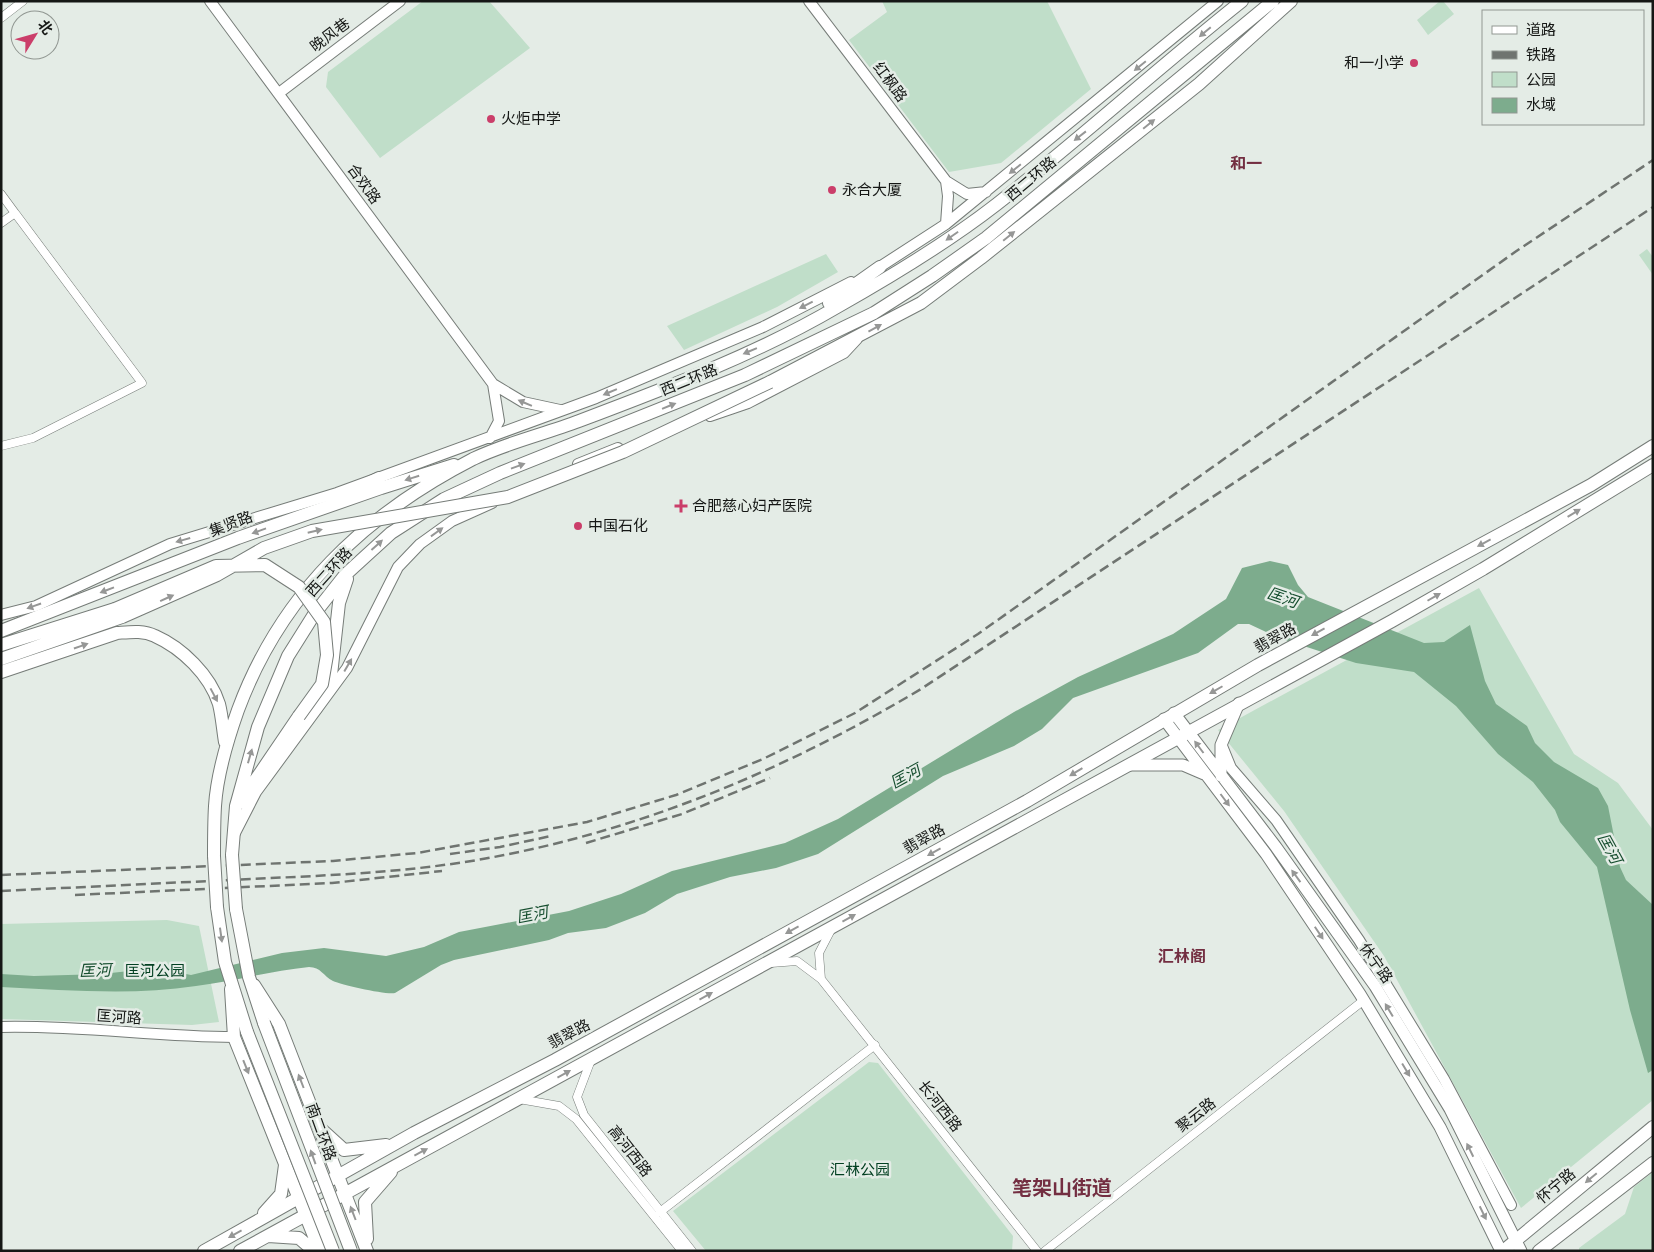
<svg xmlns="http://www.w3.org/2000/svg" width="1654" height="1252" font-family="Quicksand,'Noto Sans SC',sans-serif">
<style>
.green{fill:#c0dec9}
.water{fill:#7dac8d}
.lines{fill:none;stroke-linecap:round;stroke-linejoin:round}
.minor-casing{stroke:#767c78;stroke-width:9}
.tertiary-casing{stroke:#767c78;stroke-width:12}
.secondary-casing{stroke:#767c78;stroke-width:13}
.primary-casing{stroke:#767c78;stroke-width:14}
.trunk-casing{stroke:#767c78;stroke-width:14}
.minor{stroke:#fff;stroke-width:8}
.tertiary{stroke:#fff;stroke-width:10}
.secondary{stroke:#fff;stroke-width:11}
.primary{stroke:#fff;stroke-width:12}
.trunk{stroke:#fff;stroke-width:12}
.rail{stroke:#6f7470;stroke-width:2.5;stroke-dasharray:10 5;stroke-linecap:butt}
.trunk-bridge-casing{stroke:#767c78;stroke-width:14;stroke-linecap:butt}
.trunk-bridge{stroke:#fff;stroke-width:12}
.oneway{fill:#969796}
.poi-dot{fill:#cb3e6a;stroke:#e4ece6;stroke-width:2}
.labels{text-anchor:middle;stroke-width:5;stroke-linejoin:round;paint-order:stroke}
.street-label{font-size:15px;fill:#151715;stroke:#e4ece6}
.poi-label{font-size:15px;fill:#151715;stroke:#e4ece6;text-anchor:start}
.park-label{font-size:15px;fill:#034022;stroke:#e4ece6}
.neighbourhood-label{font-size:16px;font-weight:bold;fill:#732e41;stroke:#e4ece6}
.water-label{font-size:16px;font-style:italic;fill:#164e2f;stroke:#e4ece6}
.district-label{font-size:20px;font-weight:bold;fill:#732e41;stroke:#e4ece6}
</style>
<rect width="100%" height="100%" fill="#e4ece6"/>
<path class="green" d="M423,1H489L530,48L380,158L326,87L328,72Z
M882,1H1047L1091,89L1001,163L949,172L849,40L887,12Z
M1440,1H1443L1454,14L1428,35L1417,20Z
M1647,249L1653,257V275L1639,255Z
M826,254L838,272L777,307L684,350L667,326Z
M1479,588L1574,754L1618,783L1653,830V1100L1521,1208L1384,956L1284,811L1218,730Z
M167,920L199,926L219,1022L192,1025L1,1019V924Z
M869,1062L878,1063L1013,1236L1012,1251H706L673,1211Z
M1653,1172V1251H1579V1248L1625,1214L1634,1187Z"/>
<path class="water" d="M1270,561L1288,565L1298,585L1308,597L1424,643L1444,642L1470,625L1485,681L1496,704L1527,726L1535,743L1554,762L1598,788L1608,806L1620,867L1626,880L1653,905V1070L1648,1073L1630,1010L1597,867L1560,822L1555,810L1533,782L1498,754L1456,706L1414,672L1356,663L1279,638L1249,624H1238L1198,653L1073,698L1042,729L1014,746L943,776L818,854L776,868L730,877L677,894L645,913L606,928L568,933L549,940L454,960L441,965L395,993C386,995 342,985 333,981C323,976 321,967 309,967C271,971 234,981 196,986C132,996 66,990 1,987V974L34,976L102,974L156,968L191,975L282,953L324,948L386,956L424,947L459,932L569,911L621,894L672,871L785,843L838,819L1014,712L1078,677L1173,634L1226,599L1242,568Z"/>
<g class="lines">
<g class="minor-casing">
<path id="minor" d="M1,18L23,1
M1,194L15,213L1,223
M1,446L33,438L142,383L15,213
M771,963L797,961L821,979L819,953L832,928
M821,979L1037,1251
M591,1060L577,1097L584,1115L692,1251
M519,1099L559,1106L576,1119L682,1251
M660,1212L875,1045
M1045,1251L1364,1000"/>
</g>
<g class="tertiary-casing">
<path id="tertiary" d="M210,1L493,384L523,402L560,410
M809,1L946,181L967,194L986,192
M279,93L400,1
M946,224L948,196L946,181
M875,270L946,224L1218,1
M710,416L748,403L844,353L857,339
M490,438L499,421L493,384
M578,464L618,448
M1,615L36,606L170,544L337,493L596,398L763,327L851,282
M1222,746L1231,768L1276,820L1359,940L1444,1079L1511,1205
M235,833L256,792L347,668L398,567L420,544L452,521L492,503
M1,1027C79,1025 156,1037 234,1037"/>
</g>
<g class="secondary-casing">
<path id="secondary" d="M1174,713L1276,847L1375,986L1450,1109L1521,1251
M1164,719L1266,854L1360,994L1440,1127L1501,1251
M1129,765H1183L1204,774
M1221,776V745L1239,703"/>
</g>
<g class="primary-casing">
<path id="primary" d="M254,985L279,1024L367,1251
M231,989L234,1037L320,1251
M322,1130L344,1150L386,1145
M264,1213L281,1194L285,1165
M268,1236L299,1238L314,1251
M367,1239L365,1202L391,1172
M204,1251L414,1133L555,1060L1027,801L1258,665L1591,485L1653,446
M240,1251L1392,621L1483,569L1653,465
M1503,1251L1653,1127
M1539,1251L1653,1163"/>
</g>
<g class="trunk-casing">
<path id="trunk" d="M829,303L880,267
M770,382L921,303L981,258L1199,84L1291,1
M359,488L379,478
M1,631L238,538L381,488L454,465
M1,645L115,609
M1,659L122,617
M1,672L117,633C130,632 143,630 155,636C182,648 210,675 219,704C222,716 223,730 225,742
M316,708L331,675L339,603L347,579
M245,803L250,788L299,716
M232,855L236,806L258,727L288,656L315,613L345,575L391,533L444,499L500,473L745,375L874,313L932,276L986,238L1273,1
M214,856C214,839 214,823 215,806C217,774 227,741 238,710C281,594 364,515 473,459C506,443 545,434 579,421C664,389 759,353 837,307C892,276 947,243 997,204C1081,138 1159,67 1242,1
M217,907L225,962L247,1032
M236,909L249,977L264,1023"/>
</g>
<use href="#minor" class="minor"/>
<use href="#tertiary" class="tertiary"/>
<use href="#secondary" class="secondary"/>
<use href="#primary" class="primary"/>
<use href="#trunk" class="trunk"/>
<path class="rail" d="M586,843L682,814L770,778
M450,854L500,847L551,836
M1,875L333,861L417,853L587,822L676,795L763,759L855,713L978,634L1515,252L1653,160
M1,891C84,887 168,883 251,879C335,875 421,872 504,855C652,826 792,766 921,689L1653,207
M75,895L332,883L442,871"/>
<g class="trunk-bridge-casing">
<path id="trunk-bridge" d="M115,609L216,566L265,565L299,587L324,622L327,655L322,684L299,716
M122,617L217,575L264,548L312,531L508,497L623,452L770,382
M232,855L236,909
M214,856L217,907
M264,1023L351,1251
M247,1032L333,1251"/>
</g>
<use href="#trunk-bridge" class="trunk-bridge"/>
</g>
<defs><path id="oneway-solid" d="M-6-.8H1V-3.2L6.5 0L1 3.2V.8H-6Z" transform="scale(1.25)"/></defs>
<g class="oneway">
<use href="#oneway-solid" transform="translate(1205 32) rotate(140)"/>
<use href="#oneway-solid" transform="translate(1140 66) rotate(141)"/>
<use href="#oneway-solid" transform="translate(1149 124) rotate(-39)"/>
<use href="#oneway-solid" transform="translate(1080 136) rotate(142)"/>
<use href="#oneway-solid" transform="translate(1015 169) rotate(141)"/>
<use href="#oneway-solid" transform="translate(952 236) rotate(145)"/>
<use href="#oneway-solid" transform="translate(1009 236) rotate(-39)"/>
<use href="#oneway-solid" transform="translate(806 305) rotate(153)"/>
<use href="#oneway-solid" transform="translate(875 328) rotate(-29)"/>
<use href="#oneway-solid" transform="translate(750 351) rotate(157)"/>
<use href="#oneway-solid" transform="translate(610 392) rotate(157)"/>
<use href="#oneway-solid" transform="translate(525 403) rotate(-157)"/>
<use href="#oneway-solid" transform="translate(669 406) rotate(-22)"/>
<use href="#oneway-solid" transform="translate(518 466) rotate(-20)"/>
<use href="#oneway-solid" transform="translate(412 478) rotate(163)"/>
<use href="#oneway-solid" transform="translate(1574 513) rotate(-31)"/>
<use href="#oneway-solid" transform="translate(259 531) rotate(160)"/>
<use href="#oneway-solid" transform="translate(315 531) rotate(-13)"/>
<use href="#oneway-solid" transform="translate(437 532) rotate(-36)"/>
<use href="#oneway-solid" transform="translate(183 540) rotate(164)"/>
<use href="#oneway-solid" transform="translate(1484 543) rotate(152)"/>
<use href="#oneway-solid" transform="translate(377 545) rotate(-42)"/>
<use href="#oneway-solid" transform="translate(107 590) rotate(159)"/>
<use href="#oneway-solid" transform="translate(1434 597) rotate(-30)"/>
<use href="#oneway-solid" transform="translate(167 598) rotate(-24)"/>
<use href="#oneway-solid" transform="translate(34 606) rotate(161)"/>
<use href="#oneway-solid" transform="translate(1318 632) rotate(151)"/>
<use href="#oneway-solid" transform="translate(81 646) rotate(-19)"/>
<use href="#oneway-solid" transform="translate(348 665) rotate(-60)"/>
<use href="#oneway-solid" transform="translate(1216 690) rotate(150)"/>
<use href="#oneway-solid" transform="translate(214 695) rotate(62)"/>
<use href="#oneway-solid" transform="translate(1199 747) rotate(-127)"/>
<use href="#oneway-solid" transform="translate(250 756) rotate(-74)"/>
<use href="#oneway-solid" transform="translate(1076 772) rotate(149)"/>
<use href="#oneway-solid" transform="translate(1225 800) rotate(53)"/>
<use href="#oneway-solid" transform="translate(934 852) rotate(151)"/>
<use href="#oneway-solid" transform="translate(1296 876) rotate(-126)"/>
<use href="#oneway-solid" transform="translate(849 918) rotate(-29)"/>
<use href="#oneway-solid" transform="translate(792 930) rotate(151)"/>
<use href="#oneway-solid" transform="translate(1319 933) rotate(56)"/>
<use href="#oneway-solid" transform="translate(221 935) rotate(82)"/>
<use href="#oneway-solid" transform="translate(706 996) rotate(-29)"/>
<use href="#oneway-solid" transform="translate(1389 1010) rotate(-121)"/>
<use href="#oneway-solid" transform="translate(246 1067) rotate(68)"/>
<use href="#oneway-solid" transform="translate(1406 1070) rotate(59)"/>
<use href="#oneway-solid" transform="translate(564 1074) rotate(-29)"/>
<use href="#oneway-solid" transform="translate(301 1081) rotate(-111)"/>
<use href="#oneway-solid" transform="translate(1470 1150) rotate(-116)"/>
<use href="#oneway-solid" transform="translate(421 1152) rotate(-28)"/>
<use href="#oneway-solid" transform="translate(313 1157) rotate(-110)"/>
<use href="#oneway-solid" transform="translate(1591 1178) rotate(140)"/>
<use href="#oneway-solid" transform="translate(353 1213) rotate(-111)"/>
<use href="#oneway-solid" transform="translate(1483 1213) rotate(64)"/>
<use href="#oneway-solid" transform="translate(235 1234) rotate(151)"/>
</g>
<g class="poi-dot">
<circle cx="1414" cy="63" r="5"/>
<circle cx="491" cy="119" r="5"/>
<circle cx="832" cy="190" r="5"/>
<path d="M678.5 498.5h5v5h5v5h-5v5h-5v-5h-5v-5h5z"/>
<circle cx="578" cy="526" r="5"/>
</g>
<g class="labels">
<g class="street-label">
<text transform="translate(330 35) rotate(-37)" y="5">晚风巷</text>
<text transform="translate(890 82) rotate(53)" y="5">红枫路</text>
<text transform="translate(1031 179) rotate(-40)" y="5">西二环路</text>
<text transform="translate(364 184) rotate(54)" y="5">合欢路</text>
<text transform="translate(689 380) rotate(-22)" y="5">西二环路</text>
<text transform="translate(231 524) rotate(-21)" y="5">集贤路</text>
<text transform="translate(329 572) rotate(-48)" y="5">西二环路</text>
<text transform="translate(1275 638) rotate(-29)" y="5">翡翠路</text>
<text transform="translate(924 839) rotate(-29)" y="5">翡翠路</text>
<text transform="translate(1376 963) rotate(55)" y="5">休宁路</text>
<text transform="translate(119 1017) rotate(4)" y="5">匡河路</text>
<text transform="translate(569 1034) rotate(-28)" y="5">翡翠路</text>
<text transform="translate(940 1106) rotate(52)" y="5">长河西路</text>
<text transform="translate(1196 1115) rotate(-38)" y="5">聚云路</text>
<text transform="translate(321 1132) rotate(70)" y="5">南二环路</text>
<text transform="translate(630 1151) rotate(52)" y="5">高河西路</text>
<text transform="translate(1556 1186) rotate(-40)" y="5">怀宁路</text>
</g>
<g class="poi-label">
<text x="1404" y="68" text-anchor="end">和一小学</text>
<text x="501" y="124">火炬中学</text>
<text x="842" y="195">永合大厦</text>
<text x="692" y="511">合肥慈心妇产医院</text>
<text x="588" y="531">中国石化</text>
</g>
<g class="park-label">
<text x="155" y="976">匡河公园</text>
<text x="860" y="1175">汇林公园</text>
</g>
<g class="neighbourhood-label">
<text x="1246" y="169">和一</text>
<text x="1182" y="962">汇林阁</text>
</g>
<g class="water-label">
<text transform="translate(1283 597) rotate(19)" y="6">匡河</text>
<text transform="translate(905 776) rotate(-29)" y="6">匡河</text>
<text transform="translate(1610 848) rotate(61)" y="6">匡河</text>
<text transform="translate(532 914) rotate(-11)" y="6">匡河</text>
<text transform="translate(95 970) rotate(-2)" y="6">匡河</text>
</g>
<g class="district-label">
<text x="1062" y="1195">笔架山街道</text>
</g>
</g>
<rect width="1654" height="1252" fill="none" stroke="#151715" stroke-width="5"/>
<rect x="1482" y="10" width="162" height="115" fill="#e4ece6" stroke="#919792"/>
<rect x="1492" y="26" width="25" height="8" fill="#ffffff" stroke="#919792"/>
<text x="1526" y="35" font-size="15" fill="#151715">道路</text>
<rect x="1492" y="51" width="25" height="8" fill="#6f7470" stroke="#919792"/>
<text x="1526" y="60" font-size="15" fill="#151715">铁路</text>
<rect x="1492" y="72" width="25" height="15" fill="#c0dec9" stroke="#919792"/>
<text x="1526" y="85" font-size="15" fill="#151715">公园</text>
<rect x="1492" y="98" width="25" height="15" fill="#7dac8d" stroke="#919792"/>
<text x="1526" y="110" font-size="15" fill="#151715">水域</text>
<g transform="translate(35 35) rotate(53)"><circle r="24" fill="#e4ece6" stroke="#919792"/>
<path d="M0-4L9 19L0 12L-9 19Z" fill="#cb3e6a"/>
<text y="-8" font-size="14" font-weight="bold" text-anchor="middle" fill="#151715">北</text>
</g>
</svg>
